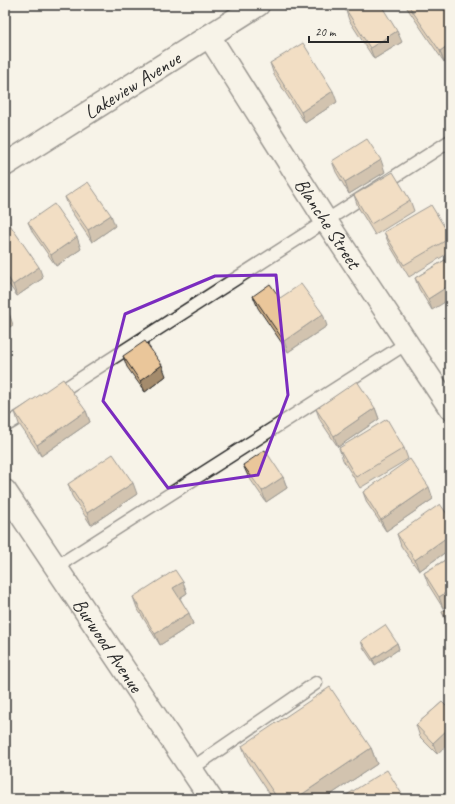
<svg xmlns="http://www.w3.org/2000/svg" width="455" height="804" font-family="Caveat,sans-serif">
<style>
.lines{fill:none;stroke-linecap:round;stroke-linejoin:round}
.service-casing{stroke:#2b2b2b;stroke-width:15}
.minor-casing{stroke:#2b2b2b;stroke-width:25}
.tertiary-casing{stroke:#2b2b2b;stroke-width:25}
.service{stroke:#f7f3e8;stroke-width:12}
.minor{stroke:#f7f3e8;stroke-width:22}
.tertiary{stroke:#f7f3e8;stroke-width:22}
.wall{fill:#c9aa84;stroke:#2b2b2b}
.shaded-wall{fill:#a48b6c;stroke:#2b2b2b}
.building{fill:#eac69a;stroke:#2b2b2b}
.marked{fill:none;stroke:#7b2cbf;stroke-width:3;stroke-linejoin:round}
.labels{text-anchor:middle;stroke-width:3;stroke-linejoin:round;paint-order:stroke}
.street-label{font-size:20px;fill:#2b2b2b;stroke:#f7f3e8}
</style>
<rect width="100%" height="100%" fill="#f7f3e8"/>
<filter id="ink" filterUnits="userSpaceOnUse"><feTurbulence type="fractalNoise" baseFrequency=".025" numOctaves="2"/><feDisplacementMap in="SourceGraphic" scale="8" xChannelSelector="R" yChannelSelector="G"/><feConvolveMatrix kernelMatrix="1 2 1 2 8 2 1 2 1" color-interpolation-filters="sRGB"/></filter>
<g filter="url(#ink)">
<g class="lines">
<g class="service-casing">
<path id="service" d="M55,395L450,141
M5,426L31,410
M56,567L407,343
M191,769L316,683"/>
</g>
<g class="minor-casing">
<path id="minor" d="M209,36L326,221L450,408
M5,491L211,799"/>
</g>
<g class="tertiary-casing">
<path id="tertiary" d="M5,165L258,5"/>
</g>
<use href="#service" class="service"/>
<use href="#minor" class="minor"/>
<use href="#tertiary" class="tertiary"/>
</g>
<path class="wall" d="M405,5H450L444,62Z
M345,8L402,42L374,59L349,20Z
M270,63L337,102L305,123L274,75Z
M332,161L385,172L349,194L336,172Z
M354,195L410,200L414,211L375,235L358,207Z
M65,197L115,226L92,242L69,208Z
M28,222L81,249L56,266L33,233Z
M5,224L43,278L17,296L5,279Z
M384,232L450,236V252L409,277L389,244Z
M445,260L432,310L419,289L415,278Z
M253,296L280,298L327,326L288,352L258,308Z
M123,356L166,376L145,392L127,367Z
M375,408L379,419L338,447L320,420L316,409Z
M86,411L90,422L41,456L19,424L15,412Z
M339,448H404L408,459L360,488L343,460Z
M243,465L283,477L287,488L266,502L248,476Z
M68,484L137,494L91,525L72,496Z
M363,492L433,499L386,531L367,503Z
M450,518V549L419,571L401,546L397,534Z
M450,557V604L443,608L428,584L424,573Z
M183,582L187,593L180,598L193,624L160,645L137,608L133,597Z
M450,607V629L447,624L442,612Z
M361,641L397,643L399,649L375,665L363,647Z
M442,702L437,754L420,737L416,725Z
M242,746L371,748L377,764L324,799H273L248,761Z"/>
<path class="shaded-wall" d="M397,31L402,42L374,59L370,48Z
M450,44V58L444,62L440,51Z
M333,91L337,102L305,123L301,112Z
M381,160L385,172L349,194L345,182Z
M111,215L115,226L92,242L88,230Z
M77,237L81,249L56,266L51,255Z
M39,267L43,278L17,296L13,285Z
M450,285V299L432,310L428,299Z
M9,313L13,325L5,330V316Z
M323,314L327,326L288,352L284,341Z
M162,365L166,376L145,392L140,381Z
M375,408L379,419L338,447L334,436Z
M86,411L90,422L41,456L37,445Z
M283,477L287,488L266,502L262,491Z
M133,483L137,494L91,525L87,513Z
M429,487L433,499L386,531L381,520Z
M450,535V549L419,571L415,560Z
M183,582L187,593L178,599L173,588Z
M450,590V604L443,608L439,597Z
M189,613L193,624L160,645L155,634Z
M397,643L399,649L375,665L373,659Z
M450,727V742L437,754L433,743Z
M371,748L377,764L324,799H295Z"/>
<path class="building" d="M350,5H381L397,31L370,48L345,8Z
M408,5H450V44L440,51Z
M303,43L333,91L301,112L270,63Z
M367,139L381,160L345,182L332,161Z
M393,172L410,200L371,224L354,195Z
M88,182L111,215L88,230L65,197Z
M54,204L77,237L51,255L28,222Z
M431,205L450,236V238L404,265L384,232Z
M8,222L39,267L13,285L5,273V224Z
M445,260L450,268V285L428,299L415,278Z
M270,284L280,298L301,284L323,314L284,341L253,296Z
M5,307L9,313L5,316Z
M145,341L162,365L140,381L123,356Z
M63,379L86,411L37,445L15,412Z
M357,381L375,408L334,436L316,409Z
M387,419L404,448L356,477L339,448Z
M265,450L283,477L262,491L243,465Z
M113,454L133,483L87,513L68,484Z
M410,459L429,487L381,520L363,492Z
M440,504L450,518V535L415,560L397,534Z
M450,557V590L439,597L424,573Z
M175,570L183,582L173,588L189,613L155,634L133,597Z
M450,607V624L442,612Z
M385,625L397,643L373,659L361,641Z
M330,687L371,748L295,799H278L242,746Z
M442,702L450,710V727L433,743L416,725Z
M387,770L405,799H340Z"/>
</g>
<path d="M0 0H455V804H0ZM276,275L288,395L258,475L168,488L103,401L125,314L215,276Z" fill="#f7f3e8" fill-opacity=".55" fill-rule="evenodd"/>
<path class="marked" d="M276,275L288,395L258,475L168,488L103,401L125,314L215,276Z"/>
<g class="labels">
<g class="street-label">
<text transform="translate(132 85) rotate(-32)" y="7">Lakeview Avenue</text>
<text transform="translate(328 223) rotate(57)" y="7">Blanche Street</text>
<text transform="translate(108 645) rotate(56)" y="7">Burwood Avenue</text>
</g>
</g>
<rect width="455" height="804" fill="none" stroke="#f7f3e8" stroke-width="20"/>
<rect x="10" y="10" width="435" height="784" fill="none" stroke="#2b2b2b" stroke-width="1.5" filter="url(#ink)"/>
<path d="M309 36v6h79v-6" fill="none" stroke="#2b2b2b" stroke-width="2"/>
<text x="315" y="36" font-size="12" fill="#2b2b2b" stroke="#f7f3e8" stroke-width="3" paint-order="stroke">20 m</text>
</svg>
